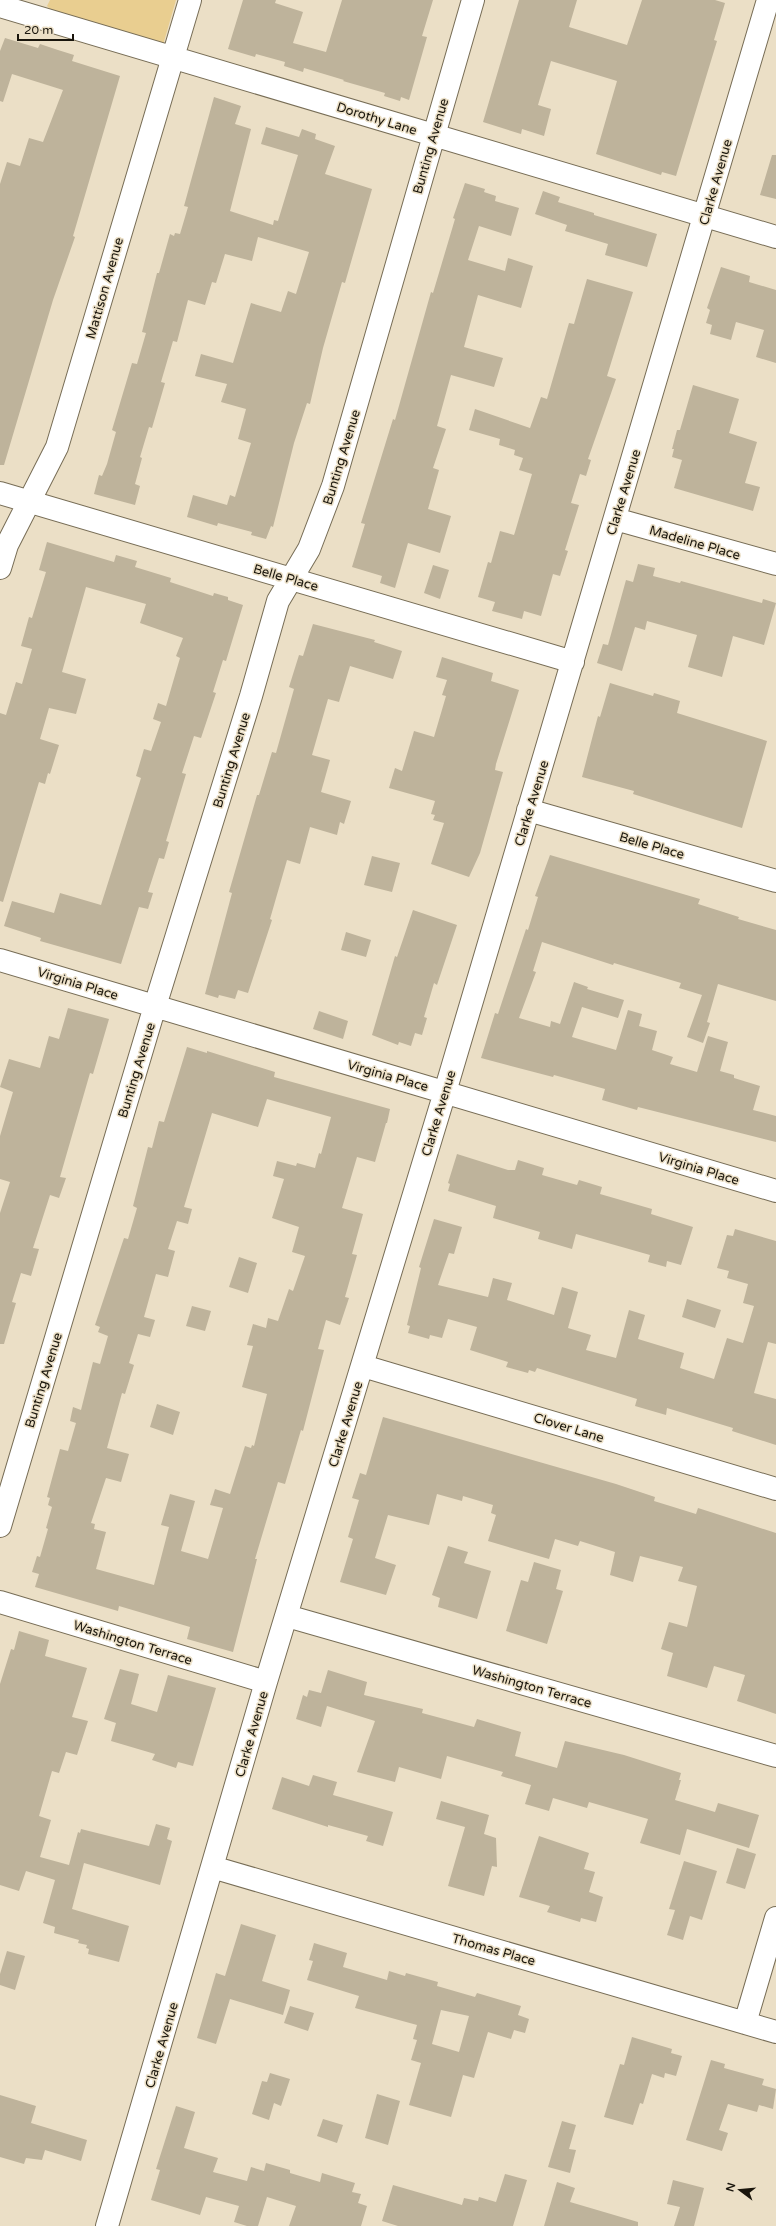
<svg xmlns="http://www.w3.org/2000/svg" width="776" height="2226" font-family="'Varela Round',sans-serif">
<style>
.green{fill:#e9ce90}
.building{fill:#beb39b;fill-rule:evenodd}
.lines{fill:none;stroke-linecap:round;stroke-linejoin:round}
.minor-casing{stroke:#776d56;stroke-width:24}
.minor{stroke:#fff;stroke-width:22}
.labels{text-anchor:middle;stroke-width:3;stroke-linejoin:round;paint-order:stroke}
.street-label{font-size:13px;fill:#19150c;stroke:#ebdfc6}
</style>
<rect width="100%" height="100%" fill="#ebdfc6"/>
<path class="green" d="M50,0H176L163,45L54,13L47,6Z"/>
<path class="building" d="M243,0H276L275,3L303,12L293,43L326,52L342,0H433L422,36L427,37L409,100L401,97L400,101L384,96L385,93L343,81L344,80L304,68L303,72L284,66L285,62L256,54L255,57L228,49Z
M519,0H577L569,27L627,45L642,0H715L725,3L714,40L717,41L676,176L662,172L661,175L596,154L617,81L551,61L538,105L551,109L544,136L522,129L521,134L483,122Z
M5,38L38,48L40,44L58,50L74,55L72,61L120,76L73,236L75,237L53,300L4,465H0V184L7,162L20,166L29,138L43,142L63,90L12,74L3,102L0,101V51Z
M214,97L241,106L235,124L251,129L230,211L273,225L274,220L278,221L298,155L261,144L266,127L299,137L302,129L316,134L315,139L335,146L325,174L372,189L349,269L345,283L342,282L323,348L310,404L307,403L294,443L273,527L271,526L266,539L251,535L252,532L218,523L217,526L187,517L193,495L227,505L230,495L235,497L251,443L238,439L246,409L221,402L227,384L195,376L201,354L233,363L251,303L281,312L288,291L296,294L309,252L258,237L252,261L225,254L216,283L212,282L205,305L188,300L177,342L173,341L161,382L165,383L152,428L149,427L140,457L142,458L135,484L140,486L135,505L94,494L99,475L102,476L107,464L116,432L112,430L132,363L137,364L146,333L142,332L157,273H159L170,234L174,236L175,233L180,234L188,207L184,206Z
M772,155H776V199L760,195Z
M465,183L485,189L484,192L496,196L495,201L519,208L511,236L479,226L468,260L505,271L508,258L533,266L521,308L478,295L464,347L503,358L494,387L451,375L437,426L446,429L433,468L439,470L428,509L451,516L440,553L408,543L395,588L380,583L382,576L352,567L365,524L361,523L393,419L395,420L431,292L433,293L455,219L453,218Z
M543,191L560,197L558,202L594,213V215L657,234L647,267L605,255L608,244L565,231L567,225L535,214Z
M721,267L750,276L749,282L776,290V363L756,357L764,330L736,322L731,340L710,334L712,325L706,323L710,310L707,308Z
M587,279L633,292L607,376L616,379L588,459L591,460L586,476L580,474L571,503L579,505L565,550L568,551L560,576L553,574L541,616L524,611L522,619L492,611L495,602L478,597L488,562L491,563L500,531L514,535L515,532L532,474L519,470L523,458L514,455L515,450L499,445L500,439L469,430L475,409L530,428L541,397L547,399L569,323L574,324Z
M693,385L739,399L729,433L757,442L745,483L760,487L753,511L674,488L682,460L672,457L674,449H672L677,430H680Z
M47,542L114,562L116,555L137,561L135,567L171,578L170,582L213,596L214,593L228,597V600L243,605L226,661L223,660L213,692L216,693L201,738L194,736L182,773L186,774L166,841L169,842L164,859L159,858L148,892L153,893L148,909L139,907L121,964L40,941L41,938L4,926L12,901L54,913L60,893L101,905L141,778L136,776L144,749L151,751L161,722L153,719L158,703L166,706L180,658L176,656L183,638L140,623L146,604L86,587L62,672L86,679L76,714L49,708L40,739L59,745L50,774L48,773L45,784L39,782L3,902L0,901V713L6,715L16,682L22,684L32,649L21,646L29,617L32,618L46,572L39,570Z
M638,564L655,568L653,576L680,583L681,581L762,603L763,599L776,603L764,645L733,636L722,677L688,667L697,635L647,621L645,630L635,627L622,671L597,663L603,644L608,645L626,580L633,582Z
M433,565L449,570L440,599L424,593Z
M313,624L375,640L374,642L402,651L393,679L350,666L339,702L328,699L312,755L330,760L321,792L351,801L344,824L340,822L337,835L310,827L300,864L287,860L285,867L270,919L272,920L248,993L238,990L235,999L219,995L218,998L205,994L232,893L229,892L257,795H259L272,752L276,753L294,689L289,687L299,655L303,656Z
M442,657L493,673L491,681L519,690L496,764L495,770L503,772L480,853L469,877L431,864L444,823L433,820L435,815L431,814L435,801L389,788L395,768L402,771L414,731L434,737L446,696L442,695L447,680L436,677Z
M610,683L653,696L654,693L680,701L677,713L767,741L742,828L633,794L634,791L582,777L594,731L598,716L600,717Z
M550,855L700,899L698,904L739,917L738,919L776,930V1001L718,984L707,1022L710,1023L703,1043L687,1037L702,995L679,988L681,983L614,963L613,965L542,942L533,971L536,972L519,1018L550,1027L551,1021L560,1024L574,982L588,987L587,989L624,1000L618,1018L582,1007L572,1037L616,1050L628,1010L642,1014L639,1026L657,1031L652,1050L673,1057L670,1064L697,1072L708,1036L728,1042L720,1071L734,1075V1078L760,1086L753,1110L776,1116V1142L638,1107L637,1110L602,1100L605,1089L554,1075L553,1077L481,1058L495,1013L498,1014L526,929L528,930L538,897L535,896Z
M372,856L400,863L392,892L364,885Z
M413,910L457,925L437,985L434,983L424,1017L427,1018L422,1035L415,1033L411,1046L399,1042L398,1045L372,1035L395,956L397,957Z
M346,932L371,940L366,957L341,950Z
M68,1008L109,1019L93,1074L90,1073L60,1177L66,1178L59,1198L50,1195L33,1248L39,1249L31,1276L21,1273L12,1302L16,1303L4,1344H0V1213L10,1182L0,1179V1136L13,1092L0,1087L9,1059L40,1068L49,1036L59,1039Z
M319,1011L348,1021L343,1039L313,1029Z
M187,1047L207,1053V1051L275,1072L274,1077L390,1109L387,1123H386L375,1162L357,1157L342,1208L363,1214L352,1254L357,1255L345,1297L349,1298L340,1325L326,1320L318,1349L324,1350L303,1431L301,1430L285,1484L278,1482L255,1559H257L233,1652L187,1639L190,1627L119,1606L118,1611L35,1587L39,1574L32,1572L37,1556L40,1557L48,1529L46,1528L52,1507L48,1505L50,1498L47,1497L60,1449L68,1451L76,1423L70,1421L73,1407L81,1410L93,1362L100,1364L108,1336L98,1332L100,1327L95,1325L124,1238L128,1239L137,1208L133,1206L148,1147L152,1148L159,1121L164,1122ZM267,1099L331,1117L321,1154L319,1153L315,1168L297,1163L296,1166L277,1161L273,1176L284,1179L272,1218L299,1227L292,1252L305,1256L293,1291L289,1289L278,1321L268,1318L266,1328L253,1324L247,1345L253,1346L242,1387L267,1394L254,1446L252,1445L251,1448L245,1446L230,1494L215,1489L210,1505L223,1508L208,1559L181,1551L195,1501L170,1494L161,1525L169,1527L154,1585L96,1569L106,1532L94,1529L95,1524L91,1523L106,1478L121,1482L129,1454L107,1448L122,1393L125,1394L134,1365L129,1363L138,1334L150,1337L155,1320L144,1317L156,1274L168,1277L175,1251L168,1249L177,1221L188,1224L192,1209L184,1207L212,1113L258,1127Z
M457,1154L508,1170H515L518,1160L544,1168L542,1175L577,1185L579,1180L602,1187L600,1194L652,1209L651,1214L693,1227L681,1265L667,1261L666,1267L648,1262L650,1255L576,1234L572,1249L538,1239L540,1232L493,1218L496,1206L448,1191L450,1184L448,1183Z
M434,1219L462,1227L454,1254L449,1253L438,1285L488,1297L493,1278L512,1283L507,1300L554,1315L562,1287L578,1292L568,1328L591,1335L586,1350L616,1358L629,1310L645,1315L638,1339L684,1353L680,1368L714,1379L727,1338L743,1343L754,1306L743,1303L748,1284L727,1278L729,1271L717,1268L727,1235L733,1236L735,1229L776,1241V1344L768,1342L754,1393L776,1399V1445L732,1431L733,1428L667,1408L666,1415L635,1406L637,1399L537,1368L535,1372L529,1370L528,1373L506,1367L508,1362L470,1350L477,1327L448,1319L442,1338L430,1335L429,1339L408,1333L410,1326L407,1325L421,1268L419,1267Z
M239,1257L257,1263L248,1293L229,1287Z
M687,1299L721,1310L715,1328L682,1317Z
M192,1306L211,1311L205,1331L186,1326Z
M157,1404L180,1412L173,1435L150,1427Z
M383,1417L616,1484L655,1497L654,1501L696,1514L698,1508L776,1533V1714L737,1701L745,1675L714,1666L707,1688L667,1676L673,1653L661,1649L669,1622L687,1627L697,1586L678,1581L683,1567L640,1556L633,1582L610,1575L615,1552L580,1541L578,1546L555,1539L549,1559L488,1541L496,1515L491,1513L493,1505L463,1496L462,1501L437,1494L429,1525L388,1515L375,1558L396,1565L386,1595L340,1582L353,1539L348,1537L359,1500L352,1498L360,1473L366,1475Z
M448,1546L468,1552L464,1563L491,1571L477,1619L438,1607L440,1598L432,1595Z
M534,1562L561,1570L556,1589L563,1591L547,1644L506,1631L521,1580L528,1582Z
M19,1631L49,1640L45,1656L87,1668L72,1717L88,1721L77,1755L66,1752L59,1773L52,1771L39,1816L51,1820L40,1857L69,1865L78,1832L80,1833L81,1829L149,1846L156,1824L170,1828L167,1839L172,1841L160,1885L84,1863L72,1909L129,1926L119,1962L88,1954L89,1949L86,1948L87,1945L78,1943L79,1940L54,1933L55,1927L43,1923L55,1880L26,1871L19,1891L0,1885V1684L11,1649L14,1650Z
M120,1669L139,1674L131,1704L157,1712L168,1675L216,1688L193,1766L178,1762L176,1768L152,1760L155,1754L111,1741L116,1723L104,1719Z
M328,1670L367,1682L364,1695L423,1709L422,1713L474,1727L477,1719L521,1732L515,1756L557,1768L565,1741L624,1755L681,1773L679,1780H681L675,1800L715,1812L718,1803L759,1815L749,1848L687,1829L680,1855L640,1843L648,1819L589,1802L587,1808L553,1798L549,1811L525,1804L531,1785L501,1776L503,1772L447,1756L441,1779L399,1767L395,1782L357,1772L375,1721L327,1706L321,1727L296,1719L303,1695L307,1697L309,1690L321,1693Z
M313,1775L337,1782L333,1795L393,1812L383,1846L366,1841L368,1836L328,1825V1827L272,1809L282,1777L309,1786Z
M441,1801L489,1815L484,1834L496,1838L497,1867L492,1866L484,1896L448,1886L465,1827L436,1819Z
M539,1836L589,1853L584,1869L595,1872L589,1892L603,1897L596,1922L581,1918L580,1922L547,1912L550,1906L519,1897Z
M737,1848L756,1854L745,1889L726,1883Z
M684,1861L717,1871L702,1920L690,1916L683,1940L667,1935L675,1910L669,1909Z
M241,1924L276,1935L262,1981L290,1990L283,2015L230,1999L216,2044L197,2038L216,1973L225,1976Z
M314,1943L347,1953L343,1967L387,1980L389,1971L405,1976L406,1973L438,1982L437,1986L475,1997L477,1993L521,2006L518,2015L529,2019L525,2033L514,2030L511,2039L488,2032L474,2078L463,2075L451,2117L409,2105L421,2063L411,2060L417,2040L413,2039L417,2025L355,2008L359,1996L307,1980L313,1961L309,1960ZM441,2010L469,2016L459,2052L432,2044Z
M7,1951L25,1956L15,1990L0,1985V1974Z
M290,2006L314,2013L308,2031L284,2023Z
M632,2037L672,2049L671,2053L682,2056L676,2076L665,2073L664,2078L652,2074L643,2104L640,2103L633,2125L604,2117L620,2064L624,2065Z
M711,2060L725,2064L724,2068L764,2079L762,2085L776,2089L773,2109L759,2105L757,2112L728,2104L719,2130L728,2133L722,2151L686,2140Z
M270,2073L290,2079L281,2106L274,2103L269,2120L252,2114L262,2081L267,2082Z
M377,2094L400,2101L388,2145L365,2138Z
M0,2095L36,2106L31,2123L87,2140L81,2161L45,2150L42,2160L26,2158L24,2164L0,2157Z
M176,2106L195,2112L184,2148L218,2158L213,2172L247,2181L251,2167L264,2171L266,2163L290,2170V2173L320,2182L322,2173L355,2183L352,2192L361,2194L358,2203L367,2206L361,2226H289L296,2206L267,2197L258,2226H247L234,2222L239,2206L206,2197L200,2215L151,2200L160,2170L156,2169Z
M323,2119L343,2125L337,2143L317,2136Z
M562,2121L576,2125L569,2149L576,2150L570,2173L548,2167Z
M505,2174L527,2180L513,2226H398L382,2221L393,2185L462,2205L464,2198L478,2201L479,2197L496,2202Z
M673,2180L704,2188L694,2226H674L680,2207L667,2204Z
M557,2182L575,2188L570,2202L638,2222V2226H544Z"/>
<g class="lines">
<g class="minor-casing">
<path id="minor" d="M0,6L776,237
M0,493L573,662
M615,519L776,564
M0,568L7,545L57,447L190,0
M528,810L776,881
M0,960L776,1191
M363,1366L776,1489
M0,1526L155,1006L251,696L278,601L309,549L333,486L473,0
M0,1602L266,1682
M287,1616L776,1756
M212,1867L776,2032
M745,2023L776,1918
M107,2226L266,1682L445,1092L768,0"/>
</g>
<use href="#minor" class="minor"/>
</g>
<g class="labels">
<g class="street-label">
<text transform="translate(377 118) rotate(17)" y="5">Dorothy Lane</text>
<text transform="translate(430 146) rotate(-74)" y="5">Bunting Avenue</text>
<text transform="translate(715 182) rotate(-74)" y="5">Clarke Avenue</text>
<text transform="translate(104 288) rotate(-74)" y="5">Mattison Avenue</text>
<text transform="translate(341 457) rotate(-73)" y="5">Bunting Avenue</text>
<text transform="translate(623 492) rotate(-73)" y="5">Clarke Avenue</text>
<text transform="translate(695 542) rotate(16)" y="5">Madeline Place</text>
<text transform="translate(286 577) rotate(16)" y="5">Belle Place</text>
<text transform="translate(231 760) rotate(-73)" y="5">Bunting Avenue</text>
<text transform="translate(531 803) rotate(-73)" y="5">Clarke Avenue</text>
<text transform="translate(652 845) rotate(16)" y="5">Belle Place</text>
<text transform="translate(78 983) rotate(17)" y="5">Virginia Place</text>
<text transform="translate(136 1070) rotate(-73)" y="5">Bunting Avenue</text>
<text transform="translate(388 1075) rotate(16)" y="5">Virginia Place</text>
<text transform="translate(438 1113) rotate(-73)" y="5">Clarke Avenue</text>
<text transform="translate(699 1168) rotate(17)" y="5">Virginia Place</text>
<text transform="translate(43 1380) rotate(-73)" y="5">Bunting Avenue</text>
<text transform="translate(345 1424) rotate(-73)" y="5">Clarke Avenue</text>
<text transform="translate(569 1427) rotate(17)" y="5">Clover Lane</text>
<text transform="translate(133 1642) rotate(17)" y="5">Washington Terrace</text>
<text transform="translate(532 1686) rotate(16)" y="5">Washington Terrace</text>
<text transform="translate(251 1734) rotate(-74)" y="5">Clarke Avenue</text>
<text transform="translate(494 1949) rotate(16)" y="5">Thomas Place</text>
<text transform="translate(161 2045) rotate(-74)" y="5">Clarke Avenue</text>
</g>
</g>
<g transform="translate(740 2190) rotate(286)" stroke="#ebdfc6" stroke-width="3" paint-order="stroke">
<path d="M0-3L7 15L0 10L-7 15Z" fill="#19150c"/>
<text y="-6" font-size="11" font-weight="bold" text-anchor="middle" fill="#19150c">N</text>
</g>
<path d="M18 34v6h55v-6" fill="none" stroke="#19150c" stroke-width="2"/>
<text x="24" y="34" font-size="12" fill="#19150c" stroke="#ebdfc6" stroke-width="3" paint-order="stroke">20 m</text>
</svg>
